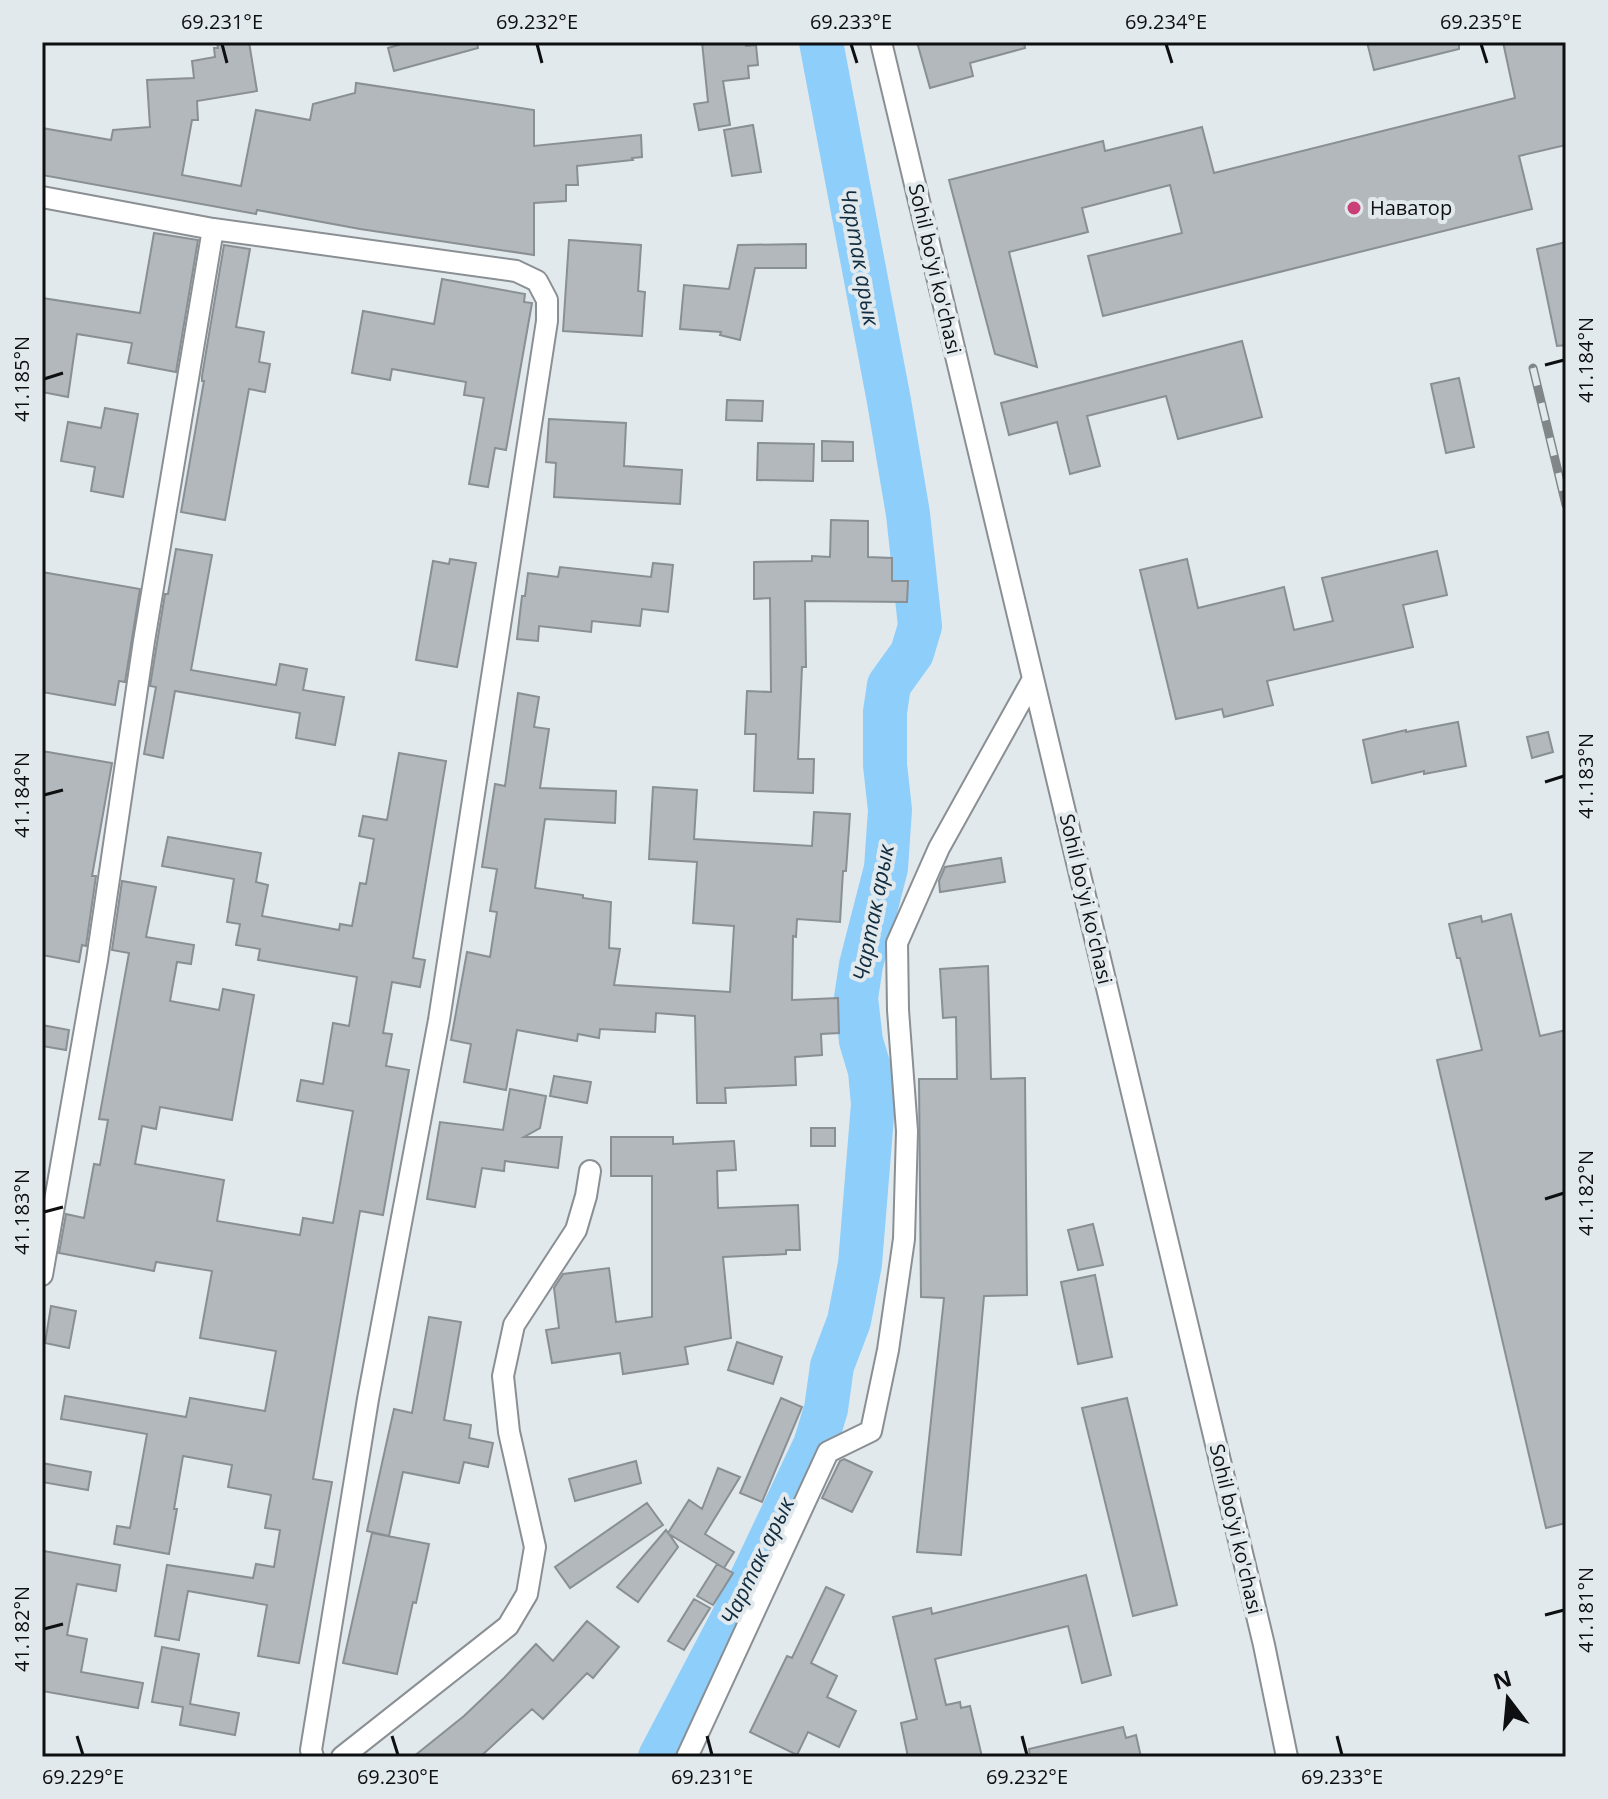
<svg xmlns="http://www.w3.org/2000/svg" width="1608" height="1799" font-family="'Open Sans',sans-serif">
<style>
.lines{fill:none;stroke-linecap:round;stroke-linejoin:round}
.river{stroke:#8ecefa;stroke-width:44}
.building{fill:#b2b8bc;stroke:#898f93;stroke-width:2}
.street-casing{stroke:#8a8f93;stroke-width:24}
.street{stroke:#fff;stroke-width:20}
.rail-casing{stroke:#818689;stroke-width:9}
.rail{stroke:#e2e9ed;stroke-width:6;stroke-dasharray:18;stroke-linecap:butt}
.ticks{fill:none;stroke:#0d0f11;stroke-width:3}
.poi-dot{fill:#ca3f77;stroke:#e2e9ed;stroke-width:3}
.labels{text-anchor:middle;stroke-width:8;stroke-linejoin:round;paint-order:stroke}
.poi-label{font-size:20px;fill:#0d0f11;stroke:#e2e9ed;text-anchor:start}
.street-label{font-size:20px;fill:#0d0f11;stroke:#e2e9ed}
.water-label{font-size:22px;font-style:italic;fill:#102c3e;stroke:#e2e9ed}
.neatline{fill:none;stroke:#0d0f11;stroke-width:3}
.ticks-label{font-size:20px;text-anchor:middle;fill:#0d0f11}
</style>
<rect width="100%" height="100%" fill="#e2e9ed"/>
<g class="lines">
<path class="river" d="M660,1757L733,1618L815,1445L826,1409L832,1366L849,1321L860,1264L873,1104L870,1071L861,1041L856,998L861,965L886,868L890,810L885,765V712L889,685L912,653L920,626L908,514L889,401L821,42"/>
</g>
<path class="building" d="M217,42H249L257,91L197,101L198,120H192L182,175L241,186L256,110L310,120L313,104L355,93L356,83L534,110V146L641,135L642,157L632,158L633,160L577,166L578,185H566V201L534,203V255L360,229L257,210L256,214L42,175V128L111,140L113,130L150,127L147,80L194,78L192,61L215,57L214,48H218Z
M408,42H477L478,48L394,71L388,48Z
M702,42H745L746,46L756,45L758,65L748,66L749,78L723,81L730,125L699,130L694,104L708,102Z
M917,42H1024L1025,48L970,63L973,76L930,88Z
M1367,42H1459V49L1374,70Z
M1503,42H1566V145L1519,156L1532,209L1103,316L1088,256L1182,233L1170,185L1082,208L1088,232L1009,252L1037,367L995,354L949,180L1103,141L1105,151L1202,127L1214,173L1515,98Z
M753,125L761,172L732,176L724,130Z
M154,233L198,240L176,372L128,363L132,343L77,334L68,397L42,392V298L140,313Z
M569,240L641,245L638,291L645,292L642,336L563,331Z
M1566,242V345L1557,346L1537,249Z
M806,244V268H755L740,340L720,335L721,332L680,329L684,285L729,289L738,245Z
M224,245L250,249L236,327L264,332L259,362L270,364L265,392L249,389L225,520L181,512L204,381H202V376Z
M442,279L525,294L524,302L532,303L506,450L495,448L488,487L469,484L484,398L464,395L466,382L392,369L390,380L352,373L363,311L434,324Z
M1242,341L1262,417L1178,439L1166,396L1087,416L1100,466L1070,474L1057,422L1009,435L1001,403Z
M1459,378L1474,447L1446,453L1431,384Z
M727,400L763,401L762,421L726,420Z
M105,408L138,414L123,497L91,491L95,467L61,461L68,422L101,428Z
M549,419L626,423L624,466L682,470L680,504L554,497L556,463L546,462Z
M822,441L853,442V461H822Z
M758,443L814,444L813,481L757,480Z
M831,520L868,521V557L892,558V581H908L907,602L805,601L806,667H802L798,759H814L813,793L754,791L756,734H745L747,691L771,692L770,598L754,599V562L812,561V556L830,557Z
M176,549L212,555L191,670L276,685L280,664L307,669L303,690L344,697L335,745L296,738L300,713L175,691L163,758L144,754L156,687L150,686L157,643L165,594H168Z
M1437,551L1447,595L1403,605L1413,647L1267,681L1273,705L1224,717L1222,709L1176,719L1140,570L1187,559L1198,608L1284,587L1294,630L1333,621L1322,578Z
M450,559L476,563L457,667L416,660L433,561L449,564Z
M653,563L673,565L668,612L642,609L640,626L592,621L591,632L539,626L538,641L517,639L522,596H525L528,573L558,577L560,567L651,577Z
M42,572L140,589L125,682L119,681L115,705L42,692Z
M518,693L539,697L534,727L549,729L540,788L616,791L615,823L545,819L535,888L583,895V898L611,902L609,948L620,949L614,985L730,992L734,926L693,923L697,862L649,859L653,787L697,790L694,839L812,846L814,812L850,814L846,871H843L840,922L797,919L796,937L793,936L792,1000L838,998L839,1033L821,1034L822,1055L795,1057L796,1085L725,1088L726,1103H697L695,1016L656,1013L655,1032L600,1029L599,1038L578,1034L577,1041L517,1030L506,1090L464,1082L471,1044L451,1040L467,952L490,957L497,912L490,911L497,869L482,867L495,784L505,786Z
M1458,722L1466,766L1424,774V771L1372,783L1363,740L1406,730V732Z
M1548,732L1553,752L1532,758L1527,737Z
M42,751L112,763L92,876H96L86,946L82,945L79,962L42,955Z
M399,753L446,761L413,958L425,960L420,987L392,982L383,1033L392,1034L386,1066L409,1070L383,1215L360,1211L313,1479L332,1482L299,1663L258,1656L267,1605L188,1591L179,1640L155,1636L167,1565L253,1578L256,1564L274,1567L280,1530L265,1528L271,1495L228,1487L232,1465L183,1456L174,1509H177L169,1554L114,1544L117,1526L130,1528L147,1434L61,1419L65,1396L186,1417L190,1398L265,1411L276,1351L200,1338L212,1271L156,1262L154,1271L59,1253L66,1214L84,1218L94,1164L100,1165L108,1120L99,1119L129,953L112,950L122,881L156,887L146,937L194,945L191,964L177,962L170,1001L219,1010L223,989L254,995L232,1120L160,1107L156,1129L142,1126L135,1164L224,1180L217,1221L300,1235L303,1218L333,1223L353,1111L297,1101L301,1080L323,1084L333,1023L349,1026L357,977L258,960L260,949L236,945L240,924L227,922L234,879L162,866L168,837L261,853L256,882L268,885L262,916L339,930L340,924L352,926L360,883L366,884L374,839L359,836L363,816L387,820Z
M1001,858L1005,882L940,892L939,881L945,867Z
M1511,914L1540,1036L1566,1030V1523L1546,1528L1437,1060L1482,1050L1460,958H1457L1449,924L1481,916L1482,922Z
M988,966L991,1079L1025,1078L1027,1295L984,1296L961,1555L917,1552L944,1298L921,1297L919,1079H957L956,1017L943,1018L940,969Z
M42,1025L69,1030L66,1050L42,1046Z
M554,1076L591,1082L587,1103L550,1096Z
M510,1089L546,1096L540,1128L524,1137H562L558,1168L505,1161L504,1171L482,1168L475,1207L427,1199L440,1122L503,1130Z
M811,1128H835V1146H811Z
M611,1137H673V1144L734,1141L736,1170L717,1171L718,1208L798,1205L800,1250H786V1254L723,1257L731,1338L685,1347L688,1364L623,1374L620,1353L552,1363L546,1330L559,1328L554,1288L563,1274L609,1268L616,1322L652,1317V1176H611Z
M1093,1224L1103,1265L1078,1270L1068,1230Z
M1095,1275L1112,1357L1078,1364L1061,1282Z
M51,1306L76,1311L69,1348L45,1343Z
M429,1317L461,1322L444,1420L471,1425L469,1438L493,1443L488,1467L464,1462L459,1483L403,1472L389,1536L367,1531L394,1409L412,1413Z
M737,1342L782,1357L773,1384L728,1370Z
M781,1398L802,1407L762,1502L740,1493Z
M1127,1398L1177,1605L1133,1616L1082,1408Z
M844,1459L872,1472L852,1512L822,1498L840,1461Z
M636,1461L641,1483L575,1501L569,1479Z
M42,1463L91,1472L88,1490L42,1482Z
M718,1468L740,1477L705,1534L734,1552L724,1568L669,1534L678,1547L638,1602L617,1587L666,1530L668,1533L689,1500L702,1509Z
M647,1503L663,1525L570,1588L555,1567Z
M372,1533L429,1544L416,1603L413,1602L397,1674L343,1663Z
M44,1551L120,1565L116,1591L77,1584L67,1635L87,1639L81,1672L143,1683L138,1708L42,1691V1561Z
M717,1564L733,1573L713,1605L697,1596Z
M1086,1575L1111,1675L1082,1683L1068,1626L935,1659L946,1705L960,1702L961,1708L970,1706L982,1757H908L901,1723L917,1719L893,1617L931,1608L932,1614Z
M826,1587L844,1595L811,1663L837,1676L827,1697L856,1711L839,1747L808,1732L797,1755L750,1732L787,1656L792,1658Z
M694,1599L710,1608L684,1650L668,1641Z
M587,1621L619,1647L593,1678L587,1673L543,1719L532,1709L480,1757H413L464,1716L504,1678L536,1644L553,1661Z
M162,1647L199,1654L190,1704L239,1713L235,1735L180,1725L183,1707L152,1702Z
M1123,1727L1126,1738L1136,1735L1141,1757H1030L1029,1749Z"/>
<g class="lines">
<g class="street-casing">
<path id="street" d="M881,42L1264,1645L1287,1757
M42,197L213,229L516,271L537,281L547,300V321L439,1020L368,1399L311,1750L313,1757
M42,1275L97,960L144,641L213,229
M342,1757L508,1626L527,1594L535,1547L509,1432L503,1376L514,1325L576,1230L586,1196L590,1171
M687,1757L828,1452L871,1431L888,1350L904,1239L907,1131L898,1010L897,943L939,848L1033,679"/>
</g>
<use href="#street" class="street"/>
<g class="rail-casing">
<path id="rail" d="M1533,368L1566,505"/>
</g>
<use href="#rail" class="rail"/>
</g>
<path class="ticks" d="M222,44L227,63M537,44L542,63M851,44L857,63M1166,44L1172,63M1481,44L1487,63M1545,365L1564,360M44,379L63,373M1545,782L1564,776M44,795L63,790M1545,1199L1564,1193M44,1212L63,1207M1545,1615L1564,1610M44,1629L63,1624M77,1736L83,1755M392,1736L398,1755M707,1736L712,1755M1022,1736L1027,1755M1337,1736L1342,1755"/>
<circle class="poi-dot" cx="1354" cy="208" r="8"/>
<g class="labels">
<g class="poi-label">
<text x="1370" y="215">Наватор</text>
</g>
<g class="street-label">
<text transform="translate(935 269) rotate(77)" y="7">Sohil bo'yi ko'chasi</text>
<text transform="translate(1086 899) rotate(77)" y="7">Sohil bo'yi ko'chasi</text>
<text transform="translate(1236 1529) rotate(77)" y="7">Sohil bo'yi ko'chasi</text>
</g>
<g class="water-label">
<text transform="translate(860 257) rotate(80)" y="8">Чартак арык</text>
<text transform="translate(873 913) rotate(-79)" y="8">Чартак арык</text>
<text transform="translate(757 1561) rotate(-64)" y="8">Чартак арык</text>
</g>
</g>
<rect width="1608" height="1799" fill="none" stroke="#e2e9ed" stroke-width="88"/>
<g transform="translate(1508 1699) rotate(344)" stroke="#e2e9ed" stroke-width="6" paint-order="stroke">
<path d="M0-6L14 30L0 20L-14 30Z" fill="#0d0f11"/>
<text y="-12" font-size="22" font-weight="bold" text-anchor="middle" fill="#0d0f11">N</text>
</g>
<rect x="44" y="44" width="1520" height="1711" class="neatline"/>
<g class="ticks-label">
<text x="222" y="29">69.231°E</text>
<text x="537" y="29">69.232°E</text>
<text x="851" y="29">69.233°E</text>
<text x="1166" y="29">69.234°E</text>
<text x="1481" y="29">69.235°E</text>
<text transform="translate(1586 360) rotate(-90)" y="7">41.184°N</text>
<text transform="translate(22 379) rotate(-90)" y="7">41.185°N</text>
<text transform="translate(1586 776) rotate(-90)" y="7">41.183°N</text>
<text transform="translate(22 795) rotate(-90)" y="7">41.184°N</text>
<text transform="translate(1586 1193) rotate(-90)" y="7">41.182°N</text>
<text transform="translate(22 1212) rotate(-90)" y="7">41.183°N</text>
<text transform="translate(1586 1610) rotate(-90)" y="7">41.181°N</text>
<text transform="translate(22 1629) rotate(-90)" y="7">41.182°N</text>
<text x="83" y="1784">69.229°E</text>
<text x="398" y="1784">69.230°E</text>
<text x="712" y="1784">69.231°E</text>
<text x="1027" y="1784">69.232°E</text>
<text x="1342" y="1784">69.233°E</text>
</g>
</svg>
